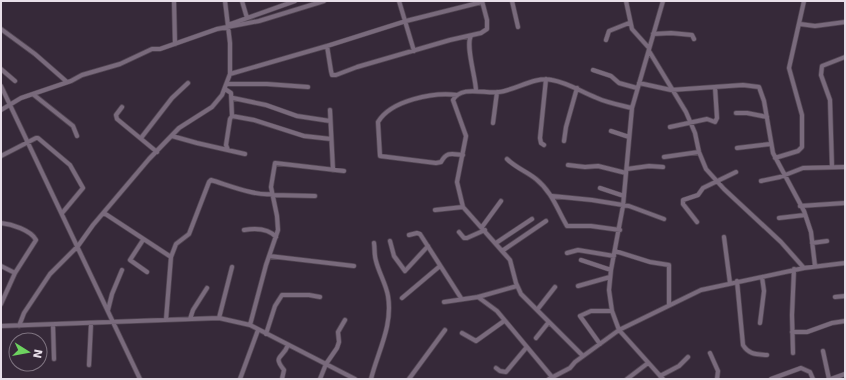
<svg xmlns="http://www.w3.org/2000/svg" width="846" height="380" font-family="'DejaVu Sans',sans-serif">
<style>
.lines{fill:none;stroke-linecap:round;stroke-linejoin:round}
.minor-casing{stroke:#534754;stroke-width:5.5}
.minor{stroke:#796a7c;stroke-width:4}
</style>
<rect width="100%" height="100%" fill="#362939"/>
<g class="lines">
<g class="minor-casing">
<path id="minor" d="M174,1L175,44
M242,1L247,18
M399,1L414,51
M512,1L518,27
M626,1L632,29L649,48
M663,1L632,108L623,206L611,270L609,290L612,311L619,330L663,379
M800,24L815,26L845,22
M228,25L295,1
M1,29L35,54L67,82
M653,34L671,33L692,35L694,39
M471,36C465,45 476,78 476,91
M606,40L609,31L629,23
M327,46L331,71L332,75H336L357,67L450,40L481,33L487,29V20L482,1
M649,51L686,112L695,133L699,152L706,169L724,189L781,242L804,268
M1,69L15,81
M593,70L611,76L619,83L637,88
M230,74L327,46L406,21L482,2
M639,83L671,90L743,85L759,87L764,101L773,153L804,211L811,232L815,266
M227,84H267L308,87
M1,86L140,379
M225,89L231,93L232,116
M34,95L73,126L77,136
M457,95C434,92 391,100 378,122L380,156L436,163L441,162C447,151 452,154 463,155
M233,98L266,105L297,116L330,121
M122,107L116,115L117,119L157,152
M1,110L21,98L71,81L82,75L120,64L152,49H160L217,29L259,21L324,1
M330,110L333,170
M736,113H747L767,117
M493,123L497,92
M670,127L707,119L715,122L717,118L715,87
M611,131L629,137
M172,136L197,143L245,154
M141,138L172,98L188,83
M564,141L566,127L577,88
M544,145L541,143L540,138L546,79
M737,148L770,144
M228,150L226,145L230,119L232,116L254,120L304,136L331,139
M1,156L36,138H38L70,165L83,188L63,212
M664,157L699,152
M775,158L798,151L802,147V115L789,68L804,1
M507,159C516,168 526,171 536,179C552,192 557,209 567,226H591L620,230
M568,165L585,167L598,166L626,173
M832,167L830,100L821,75L822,66L845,57
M627,169L649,166L663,167
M761,181L780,177L803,168L845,167
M600,188L624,196
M272,195L315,196
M552,196L592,200L629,206L664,219
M800,206L845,203
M435,210L463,207
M104,213L171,257
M779,218L805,215
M697,222L683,204V200L698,195L703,188L736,172
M1,223C11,224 31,230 36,240L15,273L1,304
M482,227L501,201
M244,230C256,228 268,228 276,237
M459,232L464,238H467L485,230
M409,235L417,233L420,234L461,298
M724,237L730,283
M143,240L130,260L147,272
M390,241L394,256L405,271L428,246
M496,243L532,219
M812,243L827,241
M502,251L546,221
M615,251L650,262L669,265V304
M567,253L578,250L614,256
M269,256L354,266
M581,260L611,270
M1,266L15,273
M737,281L743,345C749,355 757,354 767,355
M578,286L610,277
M478,297L497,311L552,377
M835,297L845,296
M402,298L440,266
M444,302L478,297L517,286
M108,310L112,294L122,270
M537,310L555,287
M219,318L232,267
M190,319L193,310L207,288
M166,320L171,257L176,244L189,234L209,182L211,180C228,185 255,196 271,194
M760,323L764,291L762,277
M53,325L54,359
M250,325L266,265L278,230L277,216L271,187L275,163L344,171
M1,326L219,318L250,325L355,379
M19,326L24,313L50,274L78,246L93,225L149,159L179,128L212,107L222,95L230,74V43L225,1
M792,332H807L832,323L845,321
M462,333L476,341L504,321
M266,334L275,306L282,295H309L320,297
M536,338L548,323
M600,344L580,316L591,311H612
M823,351L829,379
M710,353L718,371L717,379
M793,353L792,315L794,269
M583,356L521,294L516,283L510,260L463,207L457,182L466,136L453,100C461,85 485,94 499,92C516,90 535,76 552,80C569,83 581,92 597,98C608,103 620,105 632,108
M89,365L91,324
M496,368L500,371L506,372L526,348
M660,376L679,366L688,357
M240,379L258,330
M282,379L284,370C272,355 283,359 288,345
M320,379L326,364L337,348L339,342L338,332L345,320
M371,379C378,351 393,326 388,296C386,284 379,273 376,261C374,255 375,249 374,243
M409,379L445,330
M549,379L570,368L575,362L619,330L701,290L804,268L845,263
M627,379L648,363
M771,379L801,368L810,372L813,379
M831,379L845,374"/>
</g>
<use href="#minor" class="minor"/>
</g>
<rect width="846" height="380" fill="none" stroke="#e8dfe9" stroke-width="4"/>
<g transform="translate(28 352) rotate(101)"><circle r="19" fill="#362939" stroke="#7d727f"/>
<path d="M0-3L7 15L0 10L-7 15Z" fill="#6ed360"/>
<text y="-6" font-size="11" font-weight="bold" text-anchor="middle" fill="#e8dfe9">N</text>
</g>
</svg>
